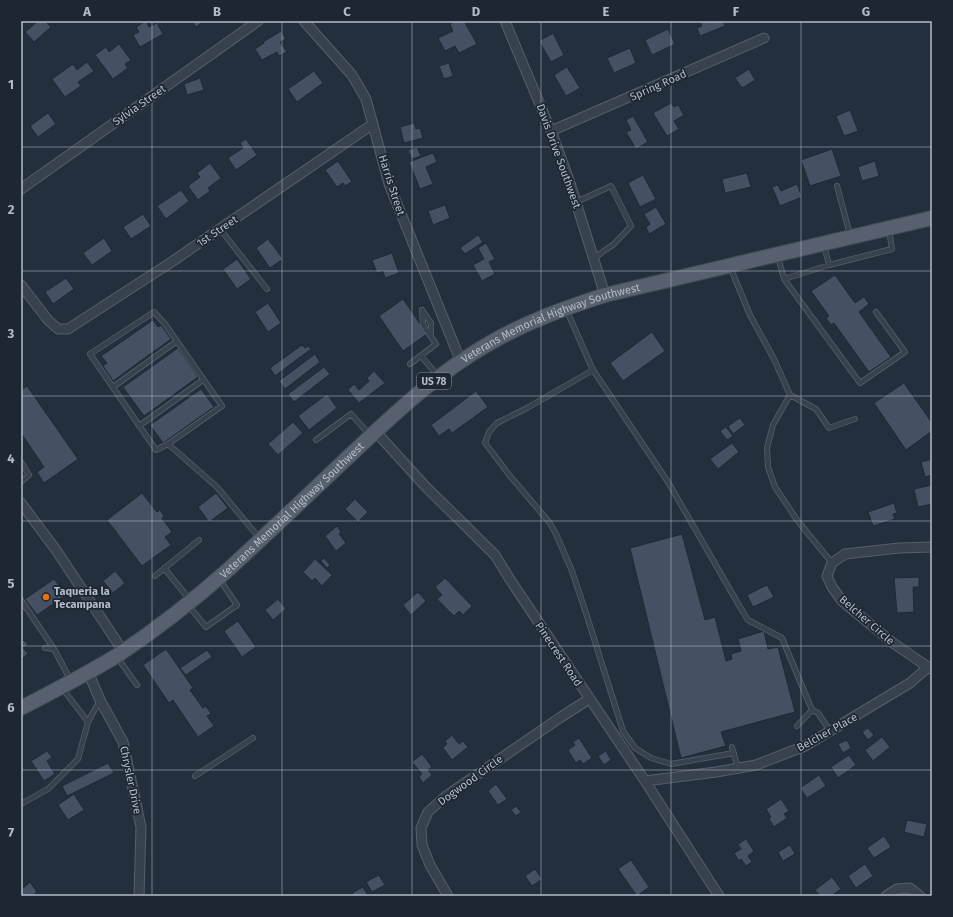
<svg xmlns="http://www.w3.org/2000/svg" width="953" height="917" font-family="'Fira Sans',sans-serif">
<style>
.building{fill:#455162;stroke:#1f2835}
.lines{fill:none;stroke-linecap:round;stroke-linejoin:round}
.lane-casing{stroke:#565f6c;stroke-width:6}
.street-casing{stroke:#565f6c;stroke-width:11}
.primary-casing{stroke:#414a57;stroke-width:16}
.lane{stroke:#38414e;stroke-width:4.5}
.street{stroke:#38414e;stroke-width:9}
.primary{stroke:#56606e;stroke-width:14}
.grid{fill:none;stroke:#b4bcc9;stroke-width:1;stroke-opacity:0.55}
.food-dot{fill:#e8710a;stroke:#1d2633;stroke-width:1.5}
.labels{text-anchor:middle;stroke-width:3.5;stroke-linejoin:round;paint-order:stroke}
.shield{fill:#1d2633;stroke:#878f9c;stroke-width:1}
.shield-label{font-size:10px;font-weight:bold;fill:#b4bcc9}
.street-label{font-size:11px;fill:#b4bcc9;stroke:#1d2633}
.poi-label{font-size:11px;font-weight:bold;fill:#b4bcc9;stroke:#1d2633;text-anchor:start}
.neatline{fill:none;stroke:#b4bcc9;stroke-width:1.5}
.grid-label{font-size:13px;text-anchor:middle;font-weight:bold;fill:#b4bcc9}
</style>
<rect width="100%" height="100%" fill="#242f3e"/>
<path class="building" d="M38,21H45L51,27L34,42L25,32Z
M146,21L149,27L157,23L163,34L140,47L133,35L139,32L136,27Z
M192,21H204L196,27Z
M455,21H464L477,44L459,53L455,46L445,51L438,38L453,31L450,24Z
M700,21H723L725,26L700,36L697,28L702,26Z
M668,29L675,44L652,55L645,40Z
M281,31L286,39L280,42L287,52L279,56L277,52L262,60L255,49L264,43L263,42Z
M553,33L564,55L551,62L539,41Z
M119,44L131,60L125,64L128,68L113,79L95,55L106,47L109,52Z
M630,48L636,63L614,73L607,58Z
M87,62L94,71L78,82L81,86L65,97L52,79L73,64L77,70Z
M449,63L453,76L444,79L439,66Z
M567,67L580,88L566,96L554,75Z
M749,69L755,80L742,88L735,78Z
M314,71L323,83L297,102L288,89Z
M200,78L204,90L187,95L184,84Z
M671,103L674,107L678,105L684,115L674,121L679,129L667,136L653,113Z
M850,110L858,131L844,136L836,116Z
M48,113L56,124L38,137L30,126Z
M633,116L648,142L636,149L626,132L631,130L626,120Z
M414,123L416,129L420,128L423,138L404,143L400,127Z
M246,139L257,155L236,170L228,158L243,148L240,143Z
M417,147L421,156L412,159L408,150Z
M832,149L841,176L810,186L801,160Z
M433,153L437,162L426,167L433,184L420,189L409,162Z
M338,161L352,182L345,186L343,183L337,187L325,170Z
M875,161L879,176L862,181L858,167Z
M210,163L221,178L208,188L210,191L198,200L188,186L200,177L197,173Z
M747,173L751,187L725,193L722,179Z
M643,175L656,199L640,207L628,183Z
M797,184L802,197L780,206L772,187L778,185L781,191Z
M181,190L189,201L166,219L157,206Z
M445,205L450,218L433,225L428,211Z
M656,207L666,224L649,234L646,227L650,224L644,214Z
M143,214L151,226L131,239L123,227Z
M478,235L483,242L465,254L460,248Z
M104,238L112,251L92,265L83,253Z
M268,239L283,259L270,268L256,248Z
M486,243L495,259L489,262L495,274L482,281L473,265L484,259L478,248Z
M392,253L399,273L385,278L383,271L377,273L372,260Z
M237,259L251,279L237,289L223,269Z
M835,275L855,303L864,297L869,304L859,312L891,357L869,372L834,323L831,325L826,318L829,316L811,291Z
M66,278L74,289L53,304L45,292Z
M403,299L427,334L403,351L379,316Z
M268,303L281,323L268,332L255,312Z
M153,320L158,327L161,325L171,339L113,381L103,366L107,363L101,356Z
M652,332L665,351L623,381L610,363Z
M302,345L305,348L308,346L311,349L275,376L270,368Z
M178,348L198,377L144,416L123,387Z
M315,354L320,362L285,389L279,381Z
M324,367L330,374L294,402L288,394Z
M374,371L385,383L359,403L348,390L354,384L359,390L369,381L367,378Z
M904,383L932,423V431L906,450L874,403Z
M27,386L78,459L44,483L37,472L44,467L21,433V390Z
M201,389L214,407L163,443L150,425Z
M476,391L488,407L452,433L449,429L439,436L431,425Z
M327,394L337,408L309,430L298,416Z
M740,418L745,425L733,434L728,426Z
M293,422L303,433L278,455L268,444Z
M726,427L733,436L727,440L720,431Z
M732,443L739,452L718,469L710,459Z
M932,459V475L925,477L921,462Z
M932,485V504L918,507L914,489Z
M142,493L157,512L160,510L164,516L162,518L172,532L165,537L171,545L142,566L107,520Z
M216,493L228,508L209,522L198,507Z
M355,499L368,512L358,522L345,509Z
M894,503L897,513L893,514L895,519L873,526L868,512Z
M337,526L341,532L339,534L346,543L336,551L325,536Z
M682,534L705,620L715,617L726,661L732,659L731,654L741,651L738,639L764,631L768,649L778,647L795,712L721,732L726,746L681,758L630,548Z
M324,558L330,565L327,568L321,561Z
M315,559L332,575L322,586L315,578L312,581L303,572Z
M115,571L125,583L113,593L103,581Z
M919,577V587H913L914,612L897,613L894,578Z
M445,578L472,606L463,615L459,611L454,616L437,599L442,595L435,587Z
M54,579L66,595L37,615L25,599Z
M767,585L774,597L753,607L747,595Z
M418,592L426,601L411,615L403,605Z
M278,599L286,609L273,620L265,610Z
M238,621L256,647L242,657L224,631Z
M24,640L28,645L23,648L28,654L21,659V642Z
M166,649L193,688L190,690L203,708L206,706L211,714L207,716L214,726L198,737L173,700L169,703L143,665Z
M207,650L212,657L186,675L180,668Z
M868,728L874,735L868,740L862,732Z
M452,735L459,744L463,741L468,747L452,760L443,748L447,744L445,741Z
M882,737L890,747L873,761L865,750Z
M579,738L592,758L583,764L580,760L576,763L568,750L575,745L573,742Z
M847,740L851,748L843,753L838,744Z
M47,751L52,757L47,761L55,774L44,781L31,761Z
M606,751L611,760L604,765L598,756Z
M422,754L432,767L428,770L432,775L423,783L419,777L422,774L412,762Z
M849,755L856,765L838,778L831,767Z
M108,763L114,773L67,796L62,786Z
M819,775L826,786L807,798L800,788Z
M496,784L507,799L498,805L488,791Z
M74,794L84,810L68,820L58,805Z
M781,799L789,811L784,814L787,818L774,827L769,819L771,817L766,809Z
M516,806L521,812L516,816L511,810Z
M907,820L927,824L924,837L904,832Z
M884,836L891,847L874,858L867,848Z
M746,839L754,851L748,856L752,862L746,866L741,859L739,861L734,853L741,849L738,844Z
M790,845L795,854L783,861L778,852Z
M631,860L649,887L637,896L618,869Z
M865,864L873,876L856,888L848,876Z
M535,869L542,879L532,886L525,876Z
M379,875L385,885L372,892L366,882Z
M832,877L841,889L831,896H820L815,890Z
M30,882L37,892L32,896H21V890Z
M363,887L368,896H353L352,893Z"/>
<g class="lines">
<g class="lane-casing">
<path id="lane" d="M837,186L850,235
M576,202L611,186L631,226L614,244L594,258
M220,229L267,289
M824,245L829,265
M778,257L784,279L860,383L905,352L876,312
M730,267L750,315L774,359L790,395L816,409L829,428L855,419
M784,279L829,265L892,249L889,230
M566,309L593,370L527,408L497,423L489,432L485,443L510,476L549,522L556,534L572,571L586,613L623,731L635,748L651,758L671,764L734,753
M422,310L431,323V336
M421,356L438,376
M410,364L436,344L423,325L422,310
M593,370L668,482L740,607L748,620L782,638L812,710
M113,387L177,341
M790,395L773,425L767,448L768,467L775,487L797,520L832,563
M139,426L203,380
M316,440L351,414L369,434
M168,444L222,406L165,324L154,312L90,354L156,450L168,444L217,487L260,539
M21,462L29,475L21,482
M164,568L190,600
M155,576L199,540
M21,600L54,649
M188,605L206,627L237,605L220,580
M45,648L54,649L71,681
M117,657L137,685
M88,722L100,700
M797,726L812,710L818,713L830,731
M732,747L738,768
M195,776L253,738
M21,804L48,789L78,759L88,722L62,688"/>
</g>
<g class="street-casing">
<path id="street" d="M304,21L352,75L366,99L389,184L459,357L460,362
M505,21L551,131L569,180L605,295
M551,131L764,38
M21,189L258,21
M21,285L48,320L58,329H68L170,263L373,124
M375,431L426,487L495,555L509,578L645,781L719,896
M21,503L56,550L123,651
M931,669L893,643L842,601L832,587L827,576L832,563L845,554L899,548L932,547
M88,672L100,700L123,742L141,827L139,896
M645,781L716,772L756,765L805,746L910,683L927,668
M448,896L430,865L422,845L421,828L428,812L446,796L561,717L589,699
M886,896L897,889L910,888L920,896"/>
</g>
<g class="primary-casing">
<g id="primary">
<path id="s1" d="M21,708C54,691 87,674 118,655C157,629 194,600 229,569C268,533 306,497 344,461C390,418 435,374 490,343C526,322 565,308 605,295L932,218"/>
</g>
</g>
<use href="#lane" class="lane"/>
<use href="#street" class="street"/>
<use href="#primary" class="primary"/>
</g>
<path class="grid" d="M152,21V896M282,21V896M412,21V896M541,21V896M671,21V896M801,21V896M21,147H932M21,271H932M21,396H932M21,521H932M21,646H932M21,770H932"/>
<circle class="food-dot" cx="46" cy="597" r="4"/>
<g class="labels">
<rect class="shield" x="417" y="373" width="34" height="16" rx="3"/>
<g class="shield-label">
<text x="434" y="385">US 78</text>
</g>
<g class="street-label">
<text transform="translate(658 85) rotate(-24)" y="4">Spring Road</text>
<text transform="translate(139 105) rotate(-35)" y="4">Sylvia Street</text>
<text transform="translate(559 156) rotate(70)" y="4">Davis Drive Southwest</text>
<text transform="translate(392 185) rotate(72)" y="4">Harris Street</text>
<text transform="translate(217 231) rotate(-34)" y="4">1st Street</text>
<text dy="4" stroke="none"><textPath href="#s1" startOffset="661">Veterans Memorial Highway Southwest</textPath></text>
<text dy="4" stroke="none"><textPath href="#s1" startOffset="337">Veterans Memorial Highway Southwest</textPath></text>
<text transform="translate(867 620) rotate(41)" y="4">Belcher Circle</text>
<text transform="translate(559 654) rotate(56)" y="4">Pinecrest Road</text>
<text transform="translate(827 732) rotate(-29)" y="4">Belcher Place</text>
<text transform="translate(131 780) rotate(78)" y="4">Chrysler Drive</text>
<text transform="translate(470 780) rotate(-36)" y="4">Dogwood Circle</text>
</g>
<g class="poi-label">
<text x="54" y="595">Taqueria la<tspan x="54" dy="13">Tecampana</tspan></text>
</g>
</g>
<rect width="953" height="917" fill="none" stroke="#1d2633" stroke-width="44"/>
<rect x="22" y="22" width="909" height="873" class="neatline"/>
<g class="grid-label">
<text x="87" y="16">A</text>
<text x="217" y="16">B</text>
<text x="347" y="16">C</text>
<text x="476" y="16">D</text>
<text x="606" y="16">E</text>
<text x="736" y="16">F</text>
<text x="866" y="16">G</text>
<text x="11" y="89">1</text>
<text x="11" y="214">2</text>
<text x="11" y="338">3</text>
<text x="11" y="463">4</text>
<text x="11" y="588">5</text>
<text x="11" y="712">6</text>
<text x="11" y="837">7</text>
</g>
</svg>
